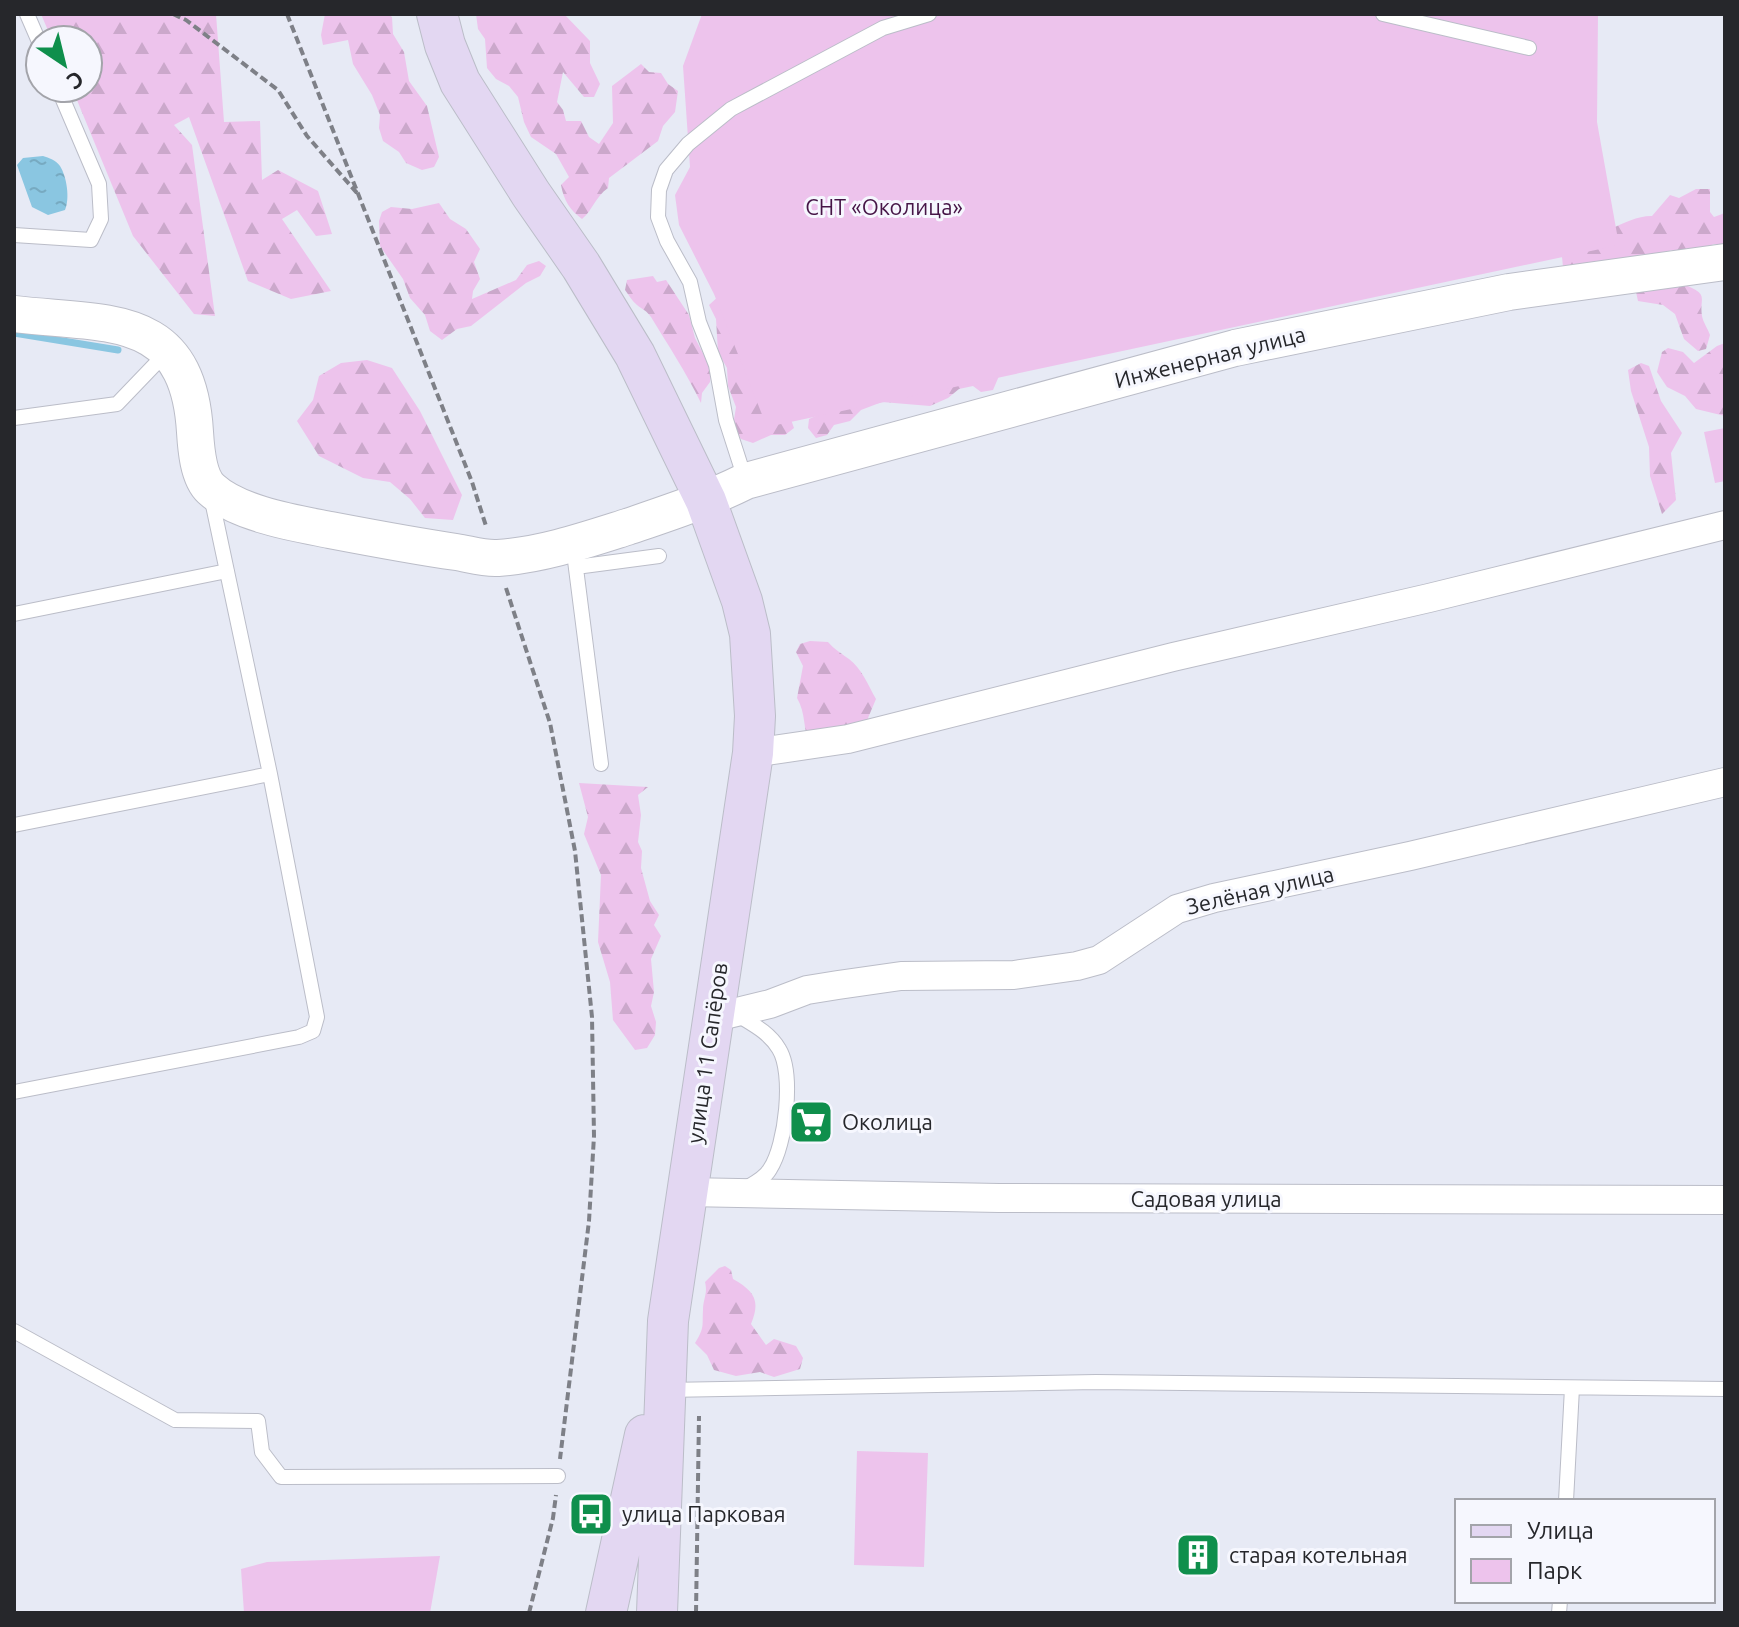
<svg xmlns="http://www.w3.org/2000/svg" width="1739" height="1627" font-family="Ubuntu,sans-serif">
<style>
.forest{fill:url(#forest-firs)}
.green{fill:#edc3ec}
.water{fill:url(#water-ripples)}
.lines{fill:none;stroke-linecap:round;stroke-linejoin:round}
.stream{stroke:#8ac6e1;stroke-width:7}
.service-casing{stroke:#bbbdc8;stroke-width:16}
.minor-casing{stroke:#bbbdc8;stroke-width:30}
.tertiary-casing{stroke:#bbbdc8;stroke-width:38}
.secondary-casing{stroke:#bbbdc8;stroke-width:42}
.path{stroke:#7e8087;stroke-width:4;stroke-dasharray:8 4;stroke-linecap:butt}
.service{stroke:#fff;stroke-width:14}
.minor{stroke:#fff;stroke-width:28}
.tertiary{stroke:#fff;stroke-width:36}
.secondary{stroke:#e3d7f2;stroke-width:40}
.labels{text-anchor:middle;stroke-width:6;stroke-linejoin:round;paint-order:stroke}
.park-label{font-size:22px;fill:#461547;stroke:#f6f7fe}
.street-label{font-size:22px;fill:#26272b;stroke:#f6f7fe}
.poi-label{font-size:22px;fill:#26272b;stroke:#f6f7fe;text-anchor:start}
</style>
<defs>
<pattern id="forest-firs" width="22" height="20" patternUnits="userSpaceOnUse" patternTransform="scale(2)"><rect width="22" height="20" fill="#edc3ec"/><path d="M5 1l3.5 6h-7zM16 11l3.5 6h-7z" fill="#cba8cb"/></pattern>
<pattern id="water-ripples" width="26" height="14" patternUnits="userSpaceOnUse" patternTransform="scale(2)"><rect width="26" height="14" fill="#8ac6e1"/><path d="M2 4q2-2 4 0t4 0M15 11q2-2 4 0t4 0" fill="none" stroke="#77aac1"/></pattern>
</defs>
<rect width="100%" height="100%" fill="#e7eaf5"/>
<path class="forest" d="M41,14H216L224,122L260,121L262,180L278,170L318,191L332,234L316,236L297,210L282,219L331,291L291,299L248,281L189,117L174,125L192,145L215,316L194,314L133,236L72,88H88V40H52Z
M325,14H388L392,17L393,34L404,52L409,81L427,106L439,157L434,167L422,170L406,163L399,152L383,141L379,128L380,115L372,95L353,64L348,40L323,45L321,35Z
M476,14H564L590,41V63L600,84L594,97H584L563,72L557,102L563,110L566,121H581L589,137L599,144L613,123L612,86L641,64L649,72L661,73L668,84L678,91L675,112L663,126L658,141L609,178L608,188C595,197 593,210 582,219C570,210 564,201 561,185L569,177L556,154L531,137L524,122L518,97L509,86L496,79L487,68L485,39L478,29Z
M1696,189H1710V212L1714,217L1725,213V247L1714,244L1688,254L1671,250L1658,259L1624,258L1611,267H1563L1562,257C1586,244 1627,215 1652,216L1670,195L1679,198Z
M439,203L450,219L466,229L480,249L474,262L480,279L473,291L472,299L516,280L527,265L539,261L546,266L540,276L526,283L471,326L457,329L442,340L430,331L425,315L410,298L403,279L380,246L379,221L382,212L391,207L412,209Z
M653,276L657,282L666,280L689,315L695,338L711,369L710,382L702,393L701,403C686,372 668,345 651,317C647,311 642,309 637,305C632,301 629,295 625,290L627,280Z
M1685,285C1710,295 1699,297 1702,316C1703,322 1708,329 1710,335L1706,349L1698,351L1684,339L1675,314L1663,305L1638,301L1636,292Z
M720,295L788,411L794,428L785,435H771L753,443L741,439L733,426L736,407L728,386L727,368L718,352L716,319L709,305Z
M1725,343V416L1696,409L1685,396L1667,387L1657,372L1662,352L1668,348L1683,352L1694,363L1717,346Z
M367,360L392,368L420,411L462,495L453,520L425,518L410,499L390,482L363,478L319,456L297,421L313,400L319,376L341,363Z
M1641,363L1649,366L1661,401L1682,433L1671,453L1676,500L1662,514L1650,476L1649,447L1631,391L1628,370Z
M1002,369L993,390L981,392L973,386L959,389L948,398L930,406L882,402L861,410L850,421L834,425L827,435L816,438L808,428L809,419L827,411Z
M810,641L828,642C835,650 841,653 849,659C862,669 868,685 876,699L868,718L873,731L810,746C803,730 806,713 797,698L803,666L796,652L800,644Z
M579,783L648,787L638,795L641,815L638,842L642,851L641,868L650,901L659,915L654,925L661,936L651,959L654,992L651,1006L656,1022L655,1035L647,1048L635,1050L613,1020L610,982L598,942L601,875L584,834L588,817Z
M725,1266L731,1270L733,1279C754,1291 761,1300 751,1324L766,1345L774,1339L796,1346L803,1358L800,1369L774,1377L760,1372L736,1376L714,1370L707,1355L695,1343C705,1327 702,1326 703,1310C703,1299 708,1294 705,1282L719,1268Z"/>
<path class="green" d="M702,14H1598L1597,122L1619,245L767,427L714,294L679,225L675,195L690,167L683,66Z
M1725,428V481L1715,483L1704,432Z
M857,1451L928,1453L924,1567L854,1565Z
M440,1556L430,1613H244L241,1569L267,1562Z"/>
<path class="water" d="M43,156C49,158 56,160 60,166C67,177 70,199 65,210L48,215L32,207L17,165L23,158Z"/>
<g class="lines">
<path class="stream" d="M14,333L118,350"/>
<g class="service-casing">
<path id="service" d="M27,14L40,44
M1383,14L1529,48
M14,235L91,240L101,219L99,184L58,88
M14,418L117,404L165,354
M745,479L726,420L716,365L699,322L690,282L667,241L658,217L659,190L666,170L688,144L731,109L883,28L929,14
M573,545L601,764
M576,567L659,556
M14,614L227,571
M14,825L270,774
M736,1014C752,1024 769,1032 779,1049C794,1073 786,1145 770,1169C765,1178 755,1183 746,1188
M14,1092L299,1037L313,1031L317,1017L270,774L211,496
M14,1331L175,1420L258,1421L262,1452L281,1477L558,1476
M666,1390L1096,1382L1725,1389
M1566,1501L1572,1388
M1559,1613L1560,1601"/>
</g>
<g class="minor-casing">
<path id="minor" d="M753,753L848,739L1173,657L1429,598L1725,525
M712,1018L770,1004L807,990L838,985L901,976L1014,975L1077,966L1099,960L1177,909L1214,898L1410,856L1725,782
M686,1192L999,1198L1725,1200"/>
</g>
<g class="tertiary-casing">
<path id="tertiary" d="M14,314C108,325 188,311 195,432C196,448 198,477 211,489C238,514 295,523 330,530C372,538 414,546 456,552C469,554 484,559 498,558C542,555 586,540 627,527C668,513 708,500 746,481L1235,348L1509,292L1725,262"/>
</g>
<g class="secondary-casing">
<path id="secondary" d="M437,14L445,45L460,82L531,194L581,266L635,355L706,501L742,601L750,634L755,716L753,753L668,1321L657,1613
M606,1613L645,1435"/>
</g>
<path class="path" d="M173,14L186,20L278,90L307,136L357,193
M287,14L472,482L486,526
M506,588L550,723L575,851L592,1017L594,1136L589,1221L560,1459
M529,1613L553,1518L556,1495
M696,1613L699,1416"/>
<use href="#service" class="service"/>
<use href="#minor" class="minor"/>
<use href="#tertiary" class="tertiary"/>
<use href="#secondary" class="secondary"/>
</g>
<defs>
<g id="supermarket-square" transform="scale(2.3)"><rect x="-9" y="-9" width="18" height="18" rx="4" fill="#0f8f4c" stroke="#f6f7fe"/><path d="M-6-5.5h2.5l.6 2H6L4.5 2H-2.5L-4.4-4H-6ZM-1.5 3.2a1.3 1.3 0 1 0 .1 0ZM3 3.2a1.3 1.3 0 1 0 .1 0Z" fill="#fff"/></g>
<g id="bus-square" transform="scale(2.3)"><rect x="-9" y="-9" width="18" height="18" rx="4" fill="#0f8f4c" stroke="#f6f7fe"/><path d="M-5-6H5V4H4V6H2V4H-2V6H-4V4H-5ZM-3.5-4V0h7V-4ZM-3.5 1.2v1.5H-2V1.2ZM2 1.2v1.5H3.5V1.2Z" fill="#fff"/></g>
<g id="building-square" transform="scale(2.3)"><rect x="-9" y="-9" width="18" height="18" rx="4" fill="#0f8f4c" stroke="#f6f7fe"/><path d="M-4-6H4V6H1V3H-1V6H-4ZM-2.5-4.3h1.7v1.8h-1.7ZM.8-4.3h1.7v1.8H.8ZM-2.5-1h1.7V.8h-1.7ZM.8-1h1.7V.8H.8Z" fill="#fff"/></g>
</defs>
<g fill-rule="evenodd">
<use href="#supermarket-square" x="811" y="1122"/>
<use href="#bus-square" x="591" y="1514"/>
<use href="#building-square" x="1198" y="1555"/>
</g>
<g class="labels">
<g class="park-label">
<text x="884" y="215">СНТ «Околица»</text>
</g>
<g class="street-label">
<text transform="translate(1210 357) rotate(-14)" y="8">Инженерная улица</text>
<text transform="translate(1260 890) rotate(-13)" y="8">Зелёная улица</text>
<text transform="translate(707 1053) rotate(-82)" y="8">улица 11 Сапёров</text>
<text x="1206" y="1207">Садовая улица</text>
</g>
<g class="poi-label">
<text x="842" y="1130">Околица</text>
<text x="622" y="1522">улица Парковая</text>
<text x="1229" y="1563">старая котельная</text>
</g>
</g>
<rect width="1739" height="1627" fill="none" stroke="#26272b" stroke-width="32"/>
<rect x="1455" y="1499" width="260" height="104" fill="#f6f7fe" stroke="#a3a4aa" stroke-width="2"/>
<rect x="1471" y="1525" width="40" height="12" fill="#e3d7f2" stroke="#a3a4aa" stroke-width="2"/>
<text x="1527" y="1539" font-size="24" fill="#26272b">Улица</text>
<rect x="1471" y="1559" width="40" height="24" fill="#edc3ec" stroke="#a3a4aa" stroke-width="2"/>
<text x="1527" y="1579" font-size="24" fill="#26272b">Парк</text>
<g transform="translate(64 64) rotate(145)"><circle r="38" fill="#f6f7fe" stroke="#a3a4aa" stroke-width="2"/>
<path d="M0-6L14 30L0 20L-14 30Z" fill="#0f8f4c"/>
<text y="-12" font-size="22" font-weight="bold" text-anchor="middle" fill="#26272b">С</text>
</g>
</svg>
